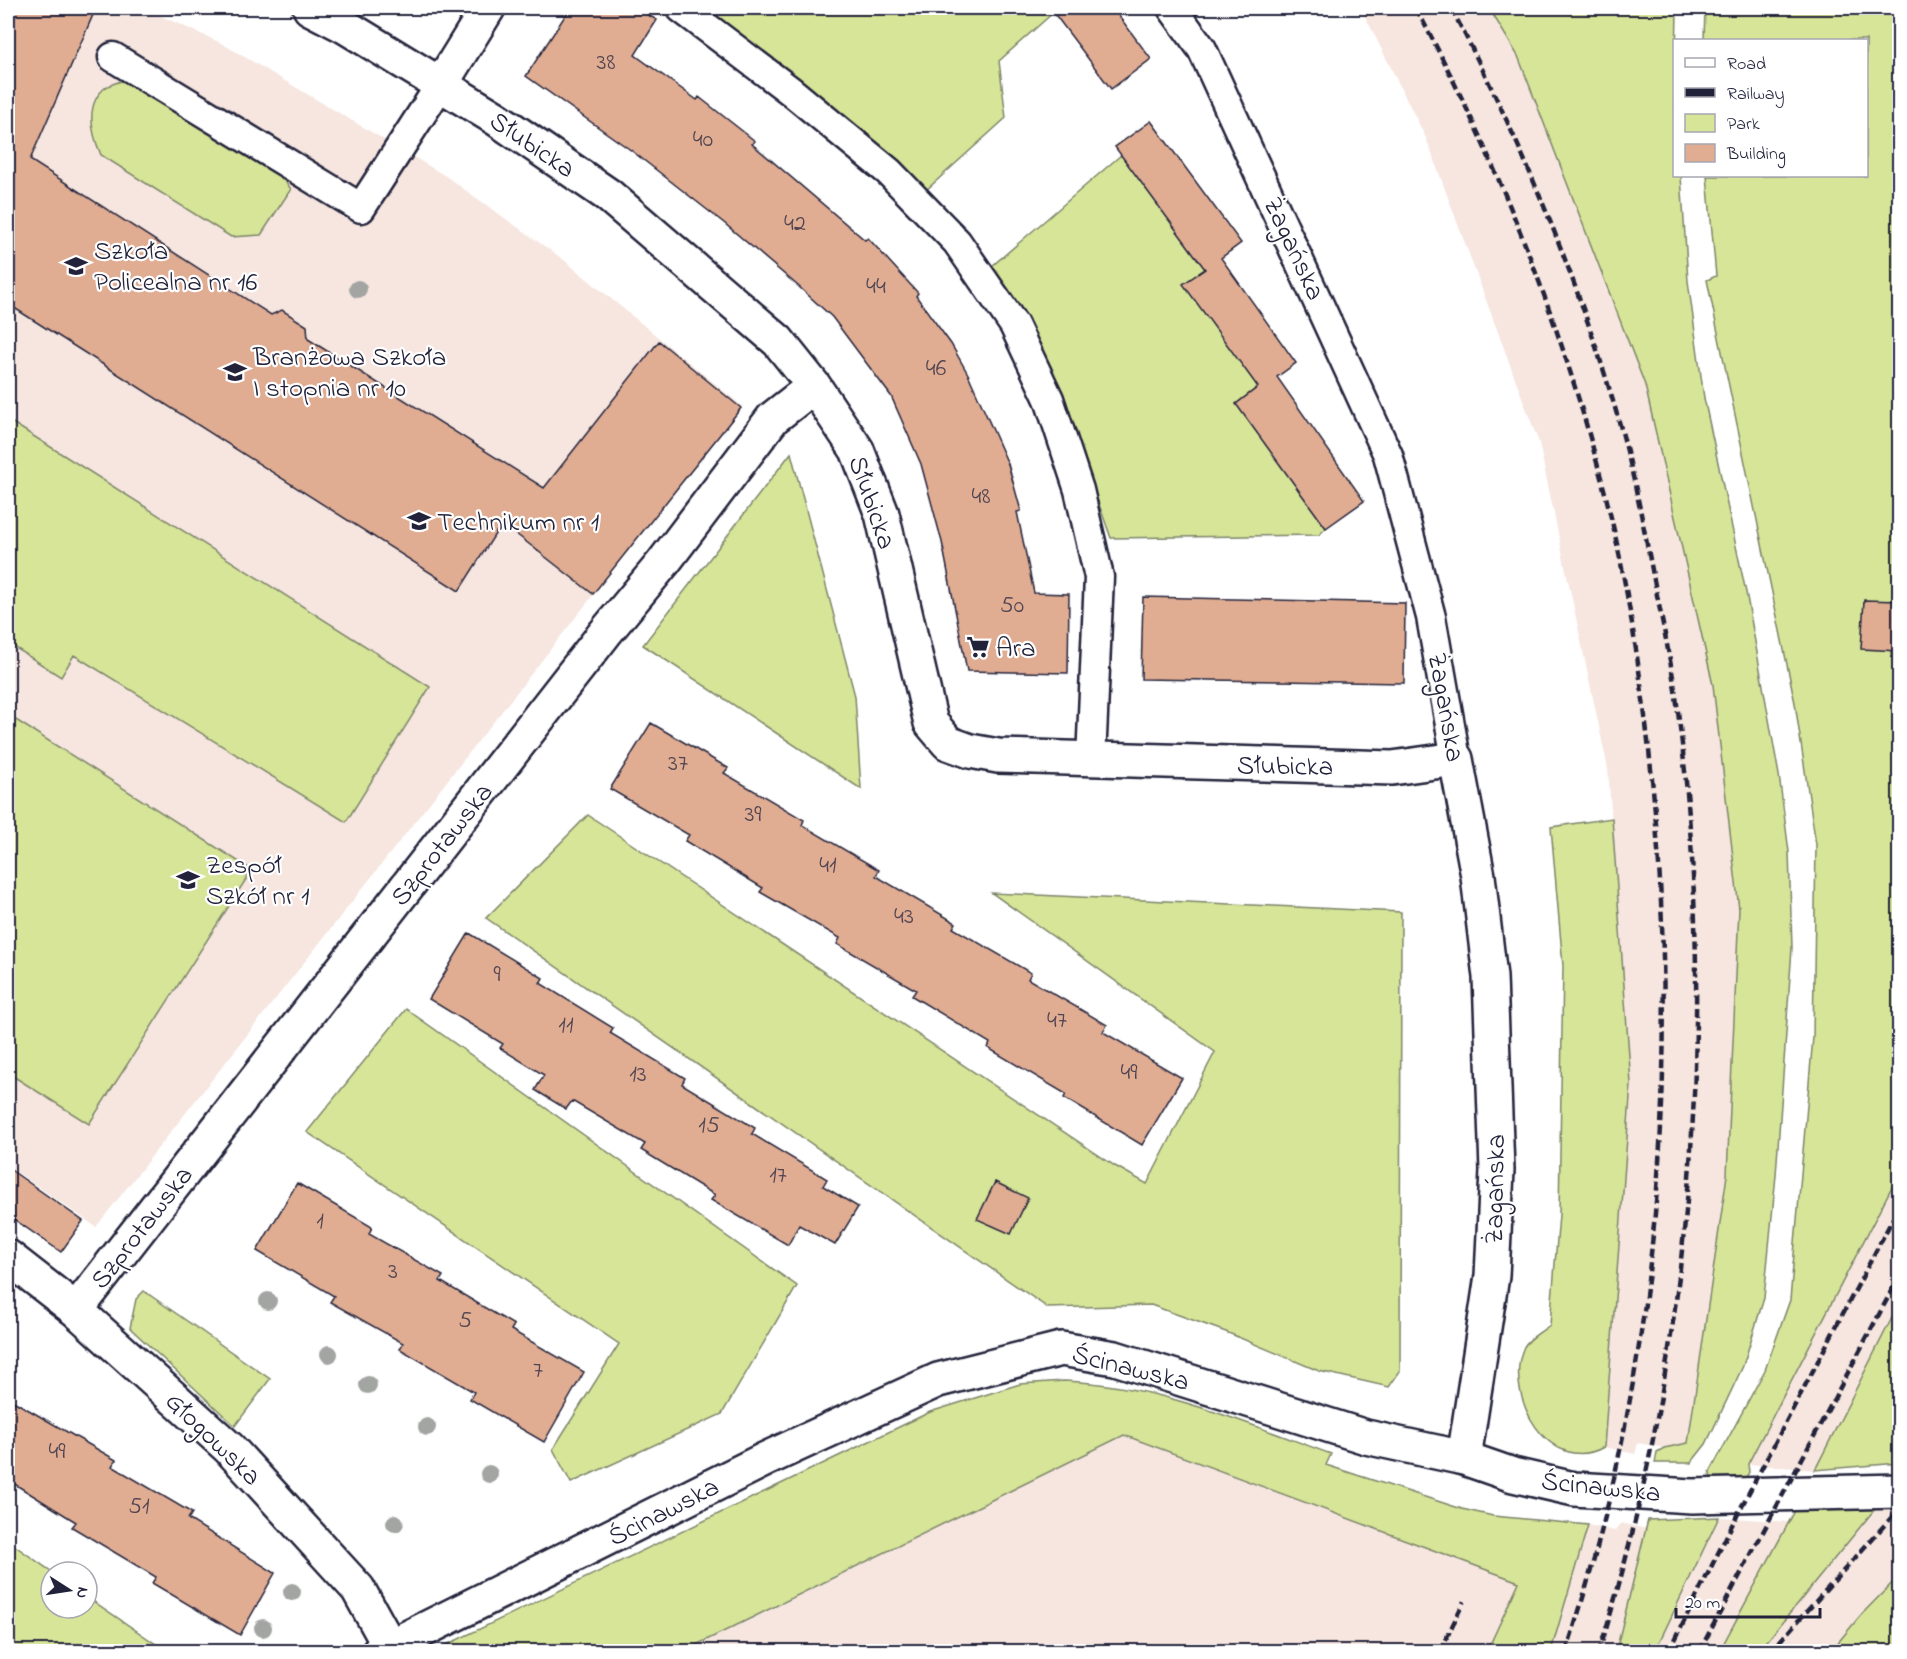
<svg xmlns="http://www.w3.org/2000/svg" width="1907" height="1659" font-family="'Indie Flower',sans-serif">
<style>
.built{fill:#f6e6df}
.green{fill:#d7e598;stroke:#7c846a;stroke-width:1.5}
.building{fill:#e0ad93;stroke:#22223b;stroke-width:1.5}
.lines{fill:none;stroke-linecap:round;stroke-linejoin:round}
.service-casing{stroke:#22223b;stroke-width:33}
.minor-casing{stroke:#22223b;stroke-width:38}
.service{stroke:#fff;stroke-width:28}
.minor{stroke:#fff;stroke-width:33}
.rail{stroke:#22223b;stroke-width:4.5;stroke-dasharray:9 4.5;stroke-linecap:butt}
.tree{fill:#a3a5a3}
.labels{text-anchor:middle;stroke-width:4.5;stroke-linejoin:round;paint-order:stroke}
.number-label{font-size:24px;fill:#524551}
.street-label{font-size:27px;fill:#22223b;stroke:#fff}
.poi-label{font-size:27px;fill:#22223b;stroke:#fff;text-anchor:start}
</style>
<rect width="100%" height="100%" fill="#fff"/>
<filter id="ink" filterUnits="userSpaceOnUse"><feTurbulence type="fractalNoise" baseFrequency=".0167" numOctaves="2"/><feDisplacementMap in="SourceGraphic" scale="12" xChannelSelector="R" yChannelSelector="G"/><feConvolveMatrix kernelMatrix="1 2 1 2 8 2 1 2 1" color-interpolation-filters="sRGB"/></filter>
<g filter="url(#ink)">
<path class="built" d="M8,8H143L221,43L444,175L564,260L742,406L96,1227L8,1166Z
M1361,8H1489L1518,56L1645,385L1713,685L1739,909L1727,1175L1688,1444L1664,1448L1638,1443L1635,1454L1604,1447L1631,1084L1608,769L1539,443L1426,138Z
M1899,1173V1304L1815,1470L1748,1464Z
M1124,1435L1519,1582L1487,1651L684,1652Z
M1879,1504H1899V1576L1860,1616L1831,1651L1759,1652Z
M1720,1517L1790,1522L1719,1651L1655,1652Z
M1621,1523L1647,1529L1616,1651L1551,1652L1588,1525L1615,1531Z"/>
<path class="green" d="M707,8H1051L1054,12L999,61L1006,118L924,192L853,124Z
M1489,8H1677L1674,176H1681L1688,281L1704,398L1747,597L1779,775L1789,852L1792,948L1776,1175L1764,1298L1743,1366L1706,1444L1691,1463H1655L1657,1452L1664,1448L1688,1443L1727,1175L1739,909L1713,685L1645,385L1518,56Z
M1705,8H1899V1173L1748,1464L1749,1472L1744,1481L1711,1482L1710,1472L1765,1370L1790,1300L1813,1037L1816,845L1795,703L1707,280L1716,276L1707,176H1866V40H1704Z
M124,80L275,168L291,189L261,235L231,237L101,155C92,134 84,104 106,87C111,84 119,82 124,80Z
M1121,155L1205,269L1184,284L1258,387L1236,404L1326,528L1319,535L1111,538L1061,398L992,266Z
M8,420L430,687L346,822L74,655L61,677L8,643Z
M791,453L855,696L861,789L643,645Z
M8,715L252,870L89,1124L8,1073Z
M588,815L1115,1166L1147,1184L1215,1052L992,893L1401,912L1400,1371L1389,1387L1319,1371L1226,1332L1151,1305L1048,1308L486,918Z
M1612,818L1631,1084L1604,1447C1549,1477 1504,1396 1523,1349C1526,1340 1542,1331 1550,1325L1559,1215L1563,966L1551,827Z
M406,1009L797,1286L722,1414L571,1483L553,1449L619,1344L307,1132Z
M144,1291L270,1379L235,1426L130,1328L136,1299Z
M1899,1304V1463L1815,1470Z
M1064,1381C1155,1384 1246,1423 1331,1454L1326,1465L1462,1509L1493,1516L1588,1525L1551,1651H1487L1519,1582L1124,1435L684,1651H434L930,1412L1020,1384Z
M1879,1504L1759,1651L1719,1652L1797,1507Z
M1719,1517L1655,1651H1616L1648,1520Z
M8,1541L52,1572L51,1608H87V1597L166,1651H8Z
M1899,1576V1651H1831L1860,1616Z"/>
<path class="building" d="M8,8H96L30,160L271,315L282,310L307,326L308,339L544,488L659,341L741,408L593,594L502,523L459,591L8,304Z
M570,8H636L657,20L635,55L697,100L699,97L755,141L752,144L865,240L868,238L918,293L916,296L951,344L968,374L1008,464L1021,511L1017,512L1034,593L1069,594L1068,673L967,671L942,542L921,464L891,396L832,317L798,286L724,223L632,151L526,76Z
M1050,8H1113L1151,59L1111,89Z
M1151,121L1241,243L1221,258L1296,363L1277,377L1364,501L1326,528L1236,404L1258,387L1183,284L1205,269L1115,147Z
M1143,597L1405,603L1404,683L1141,679Z
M1864,600L1899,601V651L1861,649Z
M651,723L728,768L724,773L804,820L802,825L879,870L876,876L956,923L953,928L1031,973L1028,979L1107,1025L1103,1032L1182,1078L1142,1145L1064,1098L1066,1094L988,1048L990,1043L912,996L916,990L837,944L840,938L760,892L763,888L685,841L689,835L610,789Z
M469,933L543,978L540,983L613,1028L610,1033L685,1078L682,1084L755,1128L752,1134L827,1179L823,1186L858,1207L835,1245L799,1225L788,1245L711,1200L715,1195L641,1150L645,1144L572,1101L566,1109L535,1090L544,1075L500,1048L503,1044L429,999Z
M8,1168L83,1221L61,1252L8,1215Z
M995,1182L1028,1198L1011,1234L977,1219Z
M297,1183L372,1227L369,1234L443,1276L440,1281L514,1325L511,1330L584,1372L544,1442L470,1399L474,1392L400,1349L403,1343L330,1302L334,1296L257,1251Z
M8,1398L116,1460L112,1466L192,1513L188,1519L275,1573L240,1635L152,1583L156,1577L72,1527L76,1522L8,1480Z"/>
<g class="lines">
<g class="service-casing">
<path id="service" d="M681,8L792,92L889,172L957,242L1014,325L1049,399L1079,490L1099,577L1091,760
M1172,8L1202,49L1388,455L1431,617L1456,759
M113,57L361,208L441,84"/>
</g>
<g class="minor-casing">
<path id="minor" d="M310,8L343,25L497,119L608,195L778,341L814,386L857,450L882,514L931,723L948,743L970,751L998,756L1392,768L1456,759L1478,876L1490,977L1497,1170L1492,1276L1464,1458
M441,84L488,8
M8,1257L76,1310L229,1448L358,1589L390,1647
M76,1310L605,633L663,563L773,418L814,386
M379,1652L766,1459L938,1380L1061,1349L1115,1358L1366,1437L1464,1458L1513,1475L1574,1489L1692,1496L1900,1491"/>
</g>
<use href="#service" class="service"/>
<use href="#minor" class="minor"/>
<path class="rail" d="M1416,8C1495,155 1557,312 1600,474C1623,558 1637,647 1647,733C1683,1038 1663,1359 1566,1652
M1451,8C1521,140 1579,281 1620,425C1634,474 1643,524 1653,575C1660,611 1668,647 1674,683C1720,997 1694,1349 1599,1652
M1440,1652L1464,1601
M1669,1652L1735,1519L1900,1205
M1699,1652L1900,1275
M1770,1652L1900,1508"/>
</g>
<g class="tree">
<circle cx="358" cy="289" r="9"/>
<circle cx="268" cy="1301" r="9"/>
<circle cx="329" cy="1354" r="9"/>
<circle cx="368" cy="1385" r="9"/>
<circle cx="427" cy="1427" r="9"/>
<circle cx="489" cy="1474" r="9"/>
<circle cx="395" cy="1523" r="9"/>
<circle cx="292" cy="1592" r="9"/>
<circle cx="263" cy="1628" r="9"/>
</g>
</g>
<defs>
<g id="university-bare" transform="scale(1.8)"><path d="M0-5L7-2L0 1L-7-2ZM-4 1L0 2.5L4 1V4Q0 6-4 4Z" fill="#22223b" stroke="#fff" stroke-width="2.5" paint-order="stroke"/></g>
<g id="school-bare" transform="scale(1.8)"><path d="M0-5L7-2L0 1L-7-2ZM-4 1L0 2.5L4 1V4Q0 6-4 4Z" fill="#22223b" stroke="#fff" stroke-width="2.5" paint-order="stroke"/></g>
<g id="supermarket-bare" transform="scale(1.8)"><path d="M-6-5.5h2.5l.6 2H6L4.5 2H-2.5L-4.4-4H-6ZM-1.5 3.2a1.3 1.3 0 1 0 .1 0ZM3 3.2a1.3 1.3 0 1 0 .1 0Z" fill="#22223b" stroke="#fff" stroke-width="2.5" paint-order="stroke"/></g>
</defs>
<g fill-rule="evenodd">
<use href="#university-bare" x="76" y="266"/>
<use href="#school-bare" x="235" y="372"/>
<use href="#school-bare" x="419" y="521"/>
<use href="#supermarket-bare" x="978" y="647"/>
<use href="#school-bare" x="188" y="880"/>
</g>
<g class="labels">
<g class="number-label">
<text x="606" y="69">38</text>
<text x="703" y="146">40</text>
<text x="795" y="230">42</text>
<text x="876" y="293">44</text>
<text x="936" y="375">46</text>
<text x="981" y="503">48</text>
<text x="1012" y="612">50</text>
<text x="678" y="770">37</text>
<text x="753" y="821">39</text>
<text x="828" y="872">41</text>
<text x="904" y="923">43</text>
<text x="497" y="981">9</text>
<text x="1057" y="1027">47</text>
<text x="566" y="1032">11</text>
<text x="1129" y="1079">49</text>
<text x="638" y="1081">13</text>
<text x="709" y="1132">15</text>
<text x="778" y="1182">17</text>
<text x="320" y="1228">1</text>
<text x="393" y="1278">3</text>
<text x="465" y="1327">5</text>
<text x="538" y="1377">7</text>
<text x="57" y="1458">49</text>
<text x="139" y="1513">51</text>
</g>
<g class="street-label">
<text transform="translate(533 144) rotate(34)" y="9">Słubicka</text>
<text transform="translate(1295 248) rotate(65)" y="9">Żagańska</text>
<text transform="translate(873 502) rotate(71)" y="9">Słubicka</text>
<text transform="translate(1447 707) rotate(80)" y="9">Żagańska</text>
<text transform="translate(1285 765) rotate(1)" y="9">Słubicka</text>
<text transform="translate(441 844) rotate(-52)" y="9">Szprotawska</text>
<text transform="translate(1494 1189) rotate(-89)" y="9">Żagańska</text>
<text transform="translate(141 1227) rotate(-52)" y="9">Szprotawska</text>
<text transform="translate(1131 1367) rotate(14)" y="9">Ścinawska</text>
<text transform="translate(214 1438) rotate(44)" y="9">Głogowska</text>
<text transform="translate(1601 1486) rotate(6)" y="9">Ścinawska</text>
<text transform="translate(663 1511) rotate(-27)" y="9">Ścinawska</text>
</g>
<g class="poi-label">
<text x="94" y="259">Szkoła<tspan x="94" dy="31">Policealna nr 16</tspan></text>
<text x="253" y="365">Branżowa Szkoła<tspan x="253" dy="31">I stopnia nr 10</tspan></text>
<text x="437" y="530">Technikum nr 1</text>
<text x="996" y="656">Ara</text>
<text x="206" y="873">Zespół<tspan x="206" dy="31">Szkół nr 1</tspan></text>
</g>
</g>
<rect width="1907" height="1659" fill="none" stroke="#fff" stroke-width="30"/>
<rect x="15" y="15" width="1877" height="1629" fill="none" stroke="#22223b" stroke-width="2" filter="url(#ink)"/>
<rect x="1673" y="39" width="195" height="138" fill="#ffffff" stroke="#a7a7b1" stroke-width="1.5"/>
<rect x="1685" y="58" width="30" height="9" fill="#ffffff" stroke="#a7a7b1" stroke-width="1.5"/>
<text x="1727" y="69" font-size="18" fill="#22223b">Road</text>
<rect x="1685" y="88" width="30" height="9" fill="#22223b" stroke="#a7a7b1" stroke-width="1.5"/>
<text x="1727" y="99" font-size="18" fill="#22223b">Railway</text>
<rect x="1685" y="114" width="30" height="18" fill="#d7e598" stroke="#a7a7b1" stroke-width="1.5"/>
<text x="1727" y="129" font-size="18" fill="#22223b">Park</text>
<rect x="1685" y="144" width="30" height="18" fill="#e0ad93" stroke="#a7a7b1" stroke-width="1.5"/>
<text x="1727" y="159" font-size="18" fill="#22223b">Building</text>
<g transform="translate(69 1590) rotate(102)"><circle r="28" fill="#ffffff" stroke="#a7a7b1" stroke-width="1.5"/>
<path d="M0-4.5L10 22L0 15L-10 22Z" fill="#22223b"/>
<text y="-9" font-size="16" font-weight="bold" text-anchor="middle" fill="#22223b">N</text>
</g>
<path d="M1676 1608v9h144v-9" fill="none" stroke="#22223b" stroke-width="3"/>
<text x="1685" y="1608" font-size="18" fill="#22223b" stroke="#ffffff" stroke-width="4.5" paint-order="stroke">20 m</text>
</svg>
